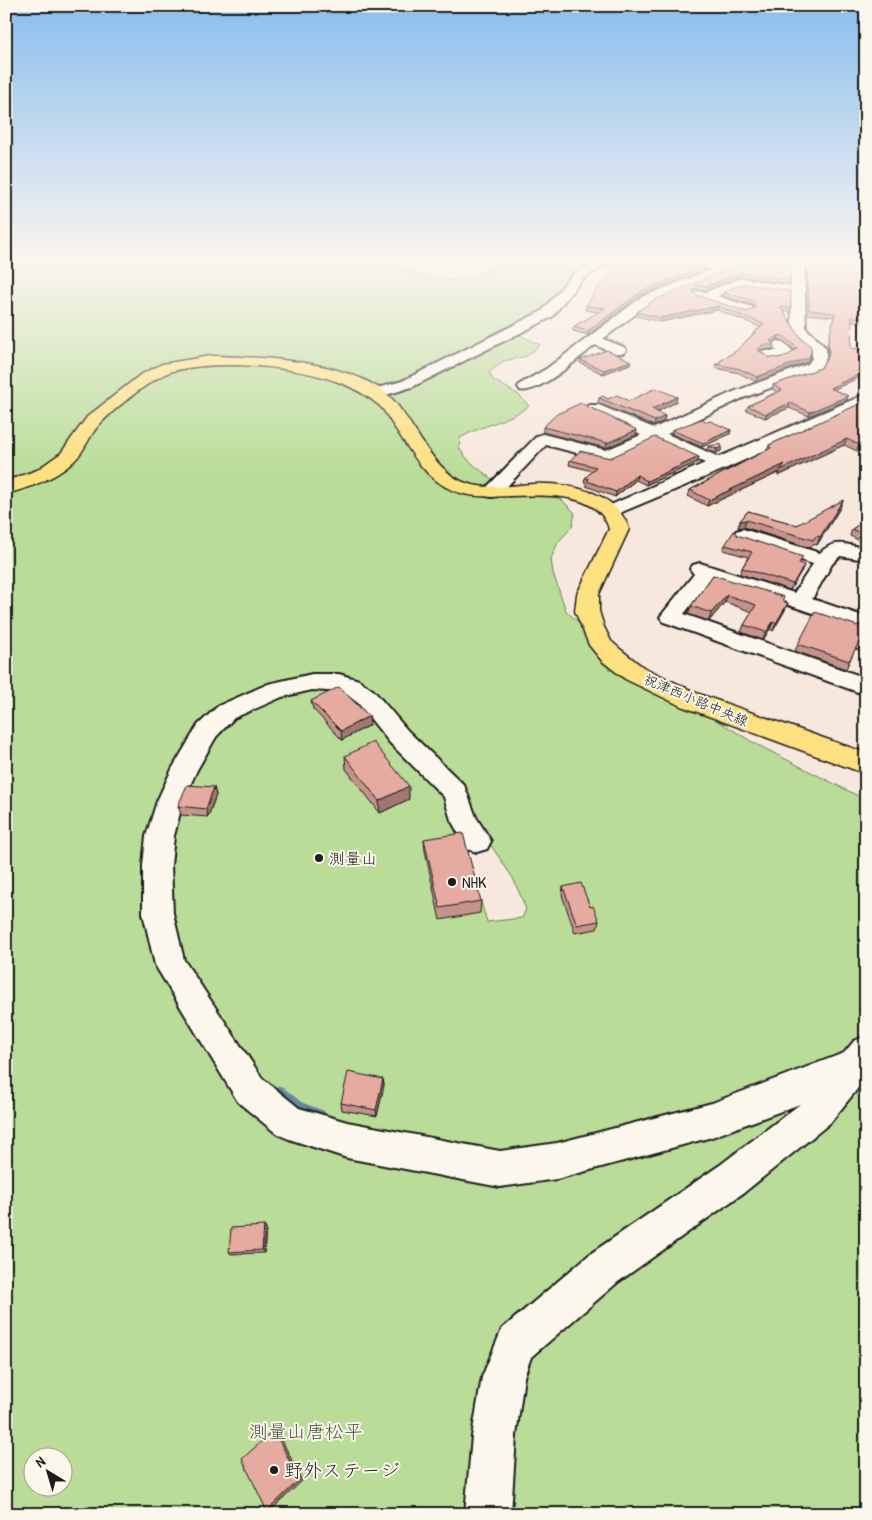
<svg xmlns="http://www.w3.org/2000/svg" width="872" height="1520" font-family="'Patrick Hand','Klee One',sans-serif">
<style>
.green{fill:#b9dd98;stroke:#6a7c5a;fill-rule:evenodd}
.lines{fill:none;stroke-linecap:round;stroke-linejoin:round}
.stream{stroke:#6886a0;stroke-width:8}
.minor-casing{stroke:#1c1c1c;stroke-width:4}
.major-casing{stroke:#1c1c1c;stroke-width:3}
.minor{fill:#fbf7ec;fill-rule:evenodd}
.major{fill:#fde080;fill-rule:evenodd}
.wall{fill:#c5938a;stroke:#1c1c1c;fill-rule:evenodd}
.shaded-wall{fill:#a07870;stroke:#1c1c1c}
.building{fill:#e5aba0;stroke:#1c1c1c;fill-rule:evenodd}
.poi-dot{fill:#1c1c1c;stroke:#fbf7ec;stroke-width:2}
.labels{text-anchor:middle;stroke-width:4;stroke-linejoin:round;paint-order:stroke}
.far-street-label{font-size:14px;fill:#1c1c1c;stroke:#fbf7ec}
.poi-label{font-size:16px;fill:#1c1c1c;stroke:#fbf7ec;text-anchor:start}
.near-park-label{font-size:19px;fill:#4b5641;stroke:#fbf7ec}
.near-poi-label{font-size:19px;fill:#1c1c1c;stroke:#fbf7ec;text-anchor:start}
</style>
<rect width="100%" height="100%" fill="#f7e8dd"/>
<filter id="ink" filterUnits="userSpaceOnUse"><feTurbulence type="fractalNoise" baseFrequency=".02" numOctaves="2"/><feDisplacementMap in="SourceGraphic" scale="10" xChannelSelector="R" yChannelSelector="G"/><feConvolveMatrix kernelMatrix="1 2 1 2 8 2 1 2 1" color-interpolation-filters="sRGB"/></filter>
<g filter="url(#ink)">
<path class="green" d="M6,260H374L432,278L455,280L475,277L506,260H576L570,287L525,323L516,333L540,345L527,356L504,361L489,372L493,380L519,395L529,406C508,421 482,425 460,438L459,448L469,461L494,481L540,490L562,500L575,513L572,527L558,542L551,559L553,573L566,611L606,646L657,684L754,743L866,800V1514H6ZM488,841L513,878L526,909L522,918L487,922L464,844ZM32,1458H62V1488H32Z"/>
<g class="lines">
<path class="stream" d="M279,1090L300,1106L321,1114"/>
<g class="minor-casing">
<path id="minor" d="M597,260H611L581,280L552,317L412,387L376,398L371,396L368,393L371,390L402,381L542,311L573,274Z
M667,260H681L685,262H718L723,264L734,260H750L748,262L650,303L603,339L624,347L626,350L624,353H614L595,345C580,357 538,395 520,390L518,387L520,384L546,369L642,297L713,269H683Z
M791,260H803L804,262L806,328L826,348V358L819,370L743,398L667,434L719,457L866,394V404L727,468L610,517L604,516L601,512L604,508L705,463L654,440L608,461L546,445L498,496L492,497L486,496L483,492L486,488L537,436L543,434L606,450L641,435L589,411L586,408L589,405H599L654,428L733,392L808,364L812,358V349L792,329L791,293L742,286L717,296L752,307L753,310L747,314L696,297L694,294L696,291L706,292L741,278L791,286Z
M778,341L783,342L794,352C786,362 768,364 759,354L761,351H777L771,345Z
M743,529L820,553C835,538 846,545 866,548V560L840,556L832,564L812,599L866,617V631L711,579L684,614L866,678V695L664,622L660,617L694,574L690,569L693,565L700,563L794,593L813,564L736,539L734,535L736,531Z
M312,674H339L359,680L374,691L408,731L464,785L476,817L491,841L487,849L477,852L467,849L451,820L444,797L390,743L358,703L343,692L312,690L282,697L234,718L216,737L197,770L183,801L174,836L171,865L173,913L184,960L262,1078L299,1108L347,1122L500,1151L557,1143L712,1103L844,1053L854,1041L866,1036V1078L830,1123L746,1191L618,1282L531,1357L524,1377L516,1436L511,1514H465L472,1436L482,1377L502,1329L590,1254L720,1165L800,1104L712,1137L557,1179L500,1187L347,1158L289,1139L277,1134L238,1102L155,965L143,913V865L146,836L157,801L172,769L198,725L218,706L268,684Z"/>
</g>
<g class="major-casing">
<path id="major" d="M210,356C261,357 358,360 394,401C417,428 434,474 469,484C489,490 513,485 533,484C554,483 574,486 593,493C610,500 623,511 629,529L599,594V611L604,627L611,641L620,649L643,667L699,694L866,753V774L681,706L625,679L602,661L589,645L575,611L577,594L609,529C594,477 503,504 464,494C427,485 413,454 393,425C389,419 385,411 380,406C368,396 356,389 341,383C297,366 219,359 173,371C154,376 114,409 100,424C89,435 85,451 74,461C57,478 29,488 6,494V481L37,470L61,453L87,417L140,375L162,364Z"/>
</g>
<use href="#minor" class="minor"/>
<use href="#major" class="major"/>
</g>
<path class="wall" d="M616,260H670L683,267H704L703,271L641,295L588,335L573,331V327L599,312L585,310L586,306L626,262Z
M750,260L790,280L789,284L740,276L706,290L696,289L694,292L696,295L747,312L754,308L753,305L723,296V292L791,308L790,312L783,311L811,353L810,357L807,362L756,382L739,373L715,368L716,364L736,351L760,327L717,310L660,322L637,316V312ZM778,339L784,341L794,350L789,355L778,358L768,357L760,351L761,349H772L774,345L772,343Z
M804,260H843L844,263L866,288V322L852,321L834,390L848,396L847,400L809,416L789,408L765,418L746,410L748,406L777,392L772,389L773,385L821,368L828,357L827,346L834,317L807,314L806,262Z
M580,360L631,361L630,364L603,374L580,363Z
M677,397L676,402L657,412L665,416L664,421L654,426L598,403L599,398L629,401Z
M866,401V446L857,451L844,445L778,476L780,472L707,506L688,496L690,490L768,449L769,445Z
M707,422L731,430L730,434L702,447L672,434V430Z
M543,427L637,430L636,435L606,448L543,432Z
M708,446L721,451L716,453L707,450Z
M610,458L698,462L646,485L636,480L615,497L586,486L587,484L584,482L585,478L592,471L569,465L570,460Z
M840,508L817,545L813,544L810,548L744,527L738,528L740,521L748,511L797,525Z
M866,520V544L850,536L852,529Z
M737,535L802,570L790,590L740,574L742,568L748,557L723,550L725,545Z
M713,575L788,603L785,610L773,631L770,629L763,640L741,632L744,625L752,612L725,602L709,621L688,614L691,606Z
M866,624V653L855,649L846,669L795,651L798,644L858,626L863,625Z
M311,701L370,725L342,740L313,709Z
M345,756L409,799L380,813L346,769Z
M214,787L216,795L208,817L181,815L178,806Z
M424,839L481,901L480,913L440,920L425,851Z
M563,887L590,907L599,921L597,929L575,933L562,895Z
M383,1079L384,1085L377,1116L342,1110L341,1103Z
M264,1226L266,1229L264,1253L231,1254L229,1252Z"/>
<path class="shaded-wall" d="M704,267L703,271L641,295L588,335V331L642,291Z
M741,273L740,276L706,290L707,286Z
M718,306L717,310L660,322L661,318Z
M780,335L778,339L769,345L770,341Z
M811,353L810,357L807,362L756,382L757,377Z
M631,361L630,364L603,374L604,370Z
M866,371V374L829,392L830,388Z
M848,396L847,400L809,416L810,412Z
M677,397L676,402L651,415L652,409Z
M790,403L789,408L765,418L766,414Z
M665,416L664,421L654,426L655,421Z
M637,430L636,435L606,448L607,443Z
M731,430L730,434L702,447L703,443Z
M847,439L844,445L778,476L780,472L707,506L709,500L785,464Z
M866,441V446L857,451L859,445Z
M722,447L721,451L716,453L717,449Z
M699,457L698,462L646,485L647,481Z
M637,475L636,480L615,497L616,492Z
M843,500L840,508L817,545L820,537Z
M746,520L744,527L738,528L740,521Z
M804,565L802,570L790,590L793,584Z
M727,595L725,602L709,621L711,613Z
M788,603L785,610L773,631L776,623Z
M773,622L770,629L763,640L766,632Z
M369,716L370,725L342,740L341,731Z
M409,786V799L380,813L379,801Z
M214,787L216,795L208,817L206,809Z
M383,1079L384,1085L377,1116L376,1110Z
M264,1226L266,1229L264,1253L262,1250Z
M274,1430L278,1432L302,1481L270,1511H267Z"/>
<path class="building" d="M628,260H670L683,267H704L642,291L588,331L573,327L605,308L586,306L598,287Z
M750,260H791L790,280L741,273L707,286L697,285L693,291L696,295L747,312L756,307L754,301L723,292L743,284L790,291L791,308L780,307L803,341H806L811,347V353L808,358L757,377L740,369L716,364L736,351L764,324L718,306L661,318L637,312L652,301ZM780,335L785,337L797,348L789,355L778,358L768,357L758,350L762,345H774L770,341Z
M807,260H843L844,263L859,279H864L866,288V318L852,317L851,348L866,350V371L830,388L848,396L810,412L790,403L766,414L748,406L782,390L773,385L821,368L829,355L828,342L835,313L809,310Z
M607,350L631,361L604,370L580,360Z
M656,388L677,397L652,409L665,416L655,421L599,398L603,396L608,399L617,395L629,401Z
M866,401V441L859,445L847,439L780,470L785,464L709,500L690,490L771,448L769,445Z
M581,403L637,430L607,443L543,427L557,414Z
M702,419L707,422L710,421L731,430L703,443L672,430Z
M655,437L699,457L647,481L637,475L616,492L587,481L589,479L585,478L596,467L570,460L580,451L610,458Z
M721,444L722,447L717,449L708,446Z
M843,500L820,537L816,536L813,540L746,520L740,521L748,511L797,525Z
M866,520V536L852,529Z
M734,531L737,535L803,557L799,563L804,565L793,584L742,568L752,552L725,545Z
M713,575L784,597L782,601L788,603L776,623L773,622L766,632L744,625L756,605L727,595L711,613L691,606Z
M815,612L858,626L859,624L863,626L864,624H866V645L859,642L849,661L798,644Z
M339,687L369,716L341,731L311,701Z
M373,742L409,786L379,801L345,756Z
M187,785L214,787L206,809L178,806Z
M463,833L481,901L440,908L424,839Z
M581,883L590,907L593,906L599,921L577,925L563,887Z
M348,1072L383,1079L376,1110L341,1103Z
M264,1226L262,1250L229,1252L231,1228Z
M274,1430L299,1480L267,1511L242,1459Z"/>
</g>
<linearGradient id="sky" x2="0" y2="1"><stop stop-color="#89beee"/><stop offset="0.55" stop-color="#fbf5f0"/><stop offset="1" stop-color="#fbf5f0" stop-opacity="0"/></linearGradient>
<rect width="872" height="473" fill="url(#sky)"/>
<g class="poi-dot">
<circle cx="319" cy="858" r="5"/>
<circle cx="452" cy="882" r="5"/>
<circle cx="274" cy="1470" r="5"/>
</g>
<g class="labels">
<g class="far-street-label">
<text transform="translate(696 700) rotate(23)" y="5">祝津西小路中央線</text>
</g>
<g class="poi-label">
<text x="329" y="864">測量山</text>
<text x="462" y="888">NHK</text>
</g>
<g class="near-park-label">
<text x="306" y="1438">測量山唐松平</text>
</g>
<g class="near-poi-label">
<text x="284" y="1477">野外ステージ</text>
</g>
</g>
<rect width="872" height="1520" fill="none" stroke="#fbf7ec" stroke-width="25"/>
<rect x="12" y="12" width="847" height="1495" fill="none" stroke="#1c1c1c" stroke-width="2" filter="url(#ink)"/>
<g transform="translate(48 1472) rotate(322)"><circle r="24" fill="#fbf7ec" stroke="#a29f99"/>
<path d="M0-4L9 19L0 12L-9 19Z" fill="#1c1c1c"/>
<text y="-8" font-size="14" font-weight="bold" text-anchor="middle" fill="#1c1c1c">N</text>
</g>
</svg>
